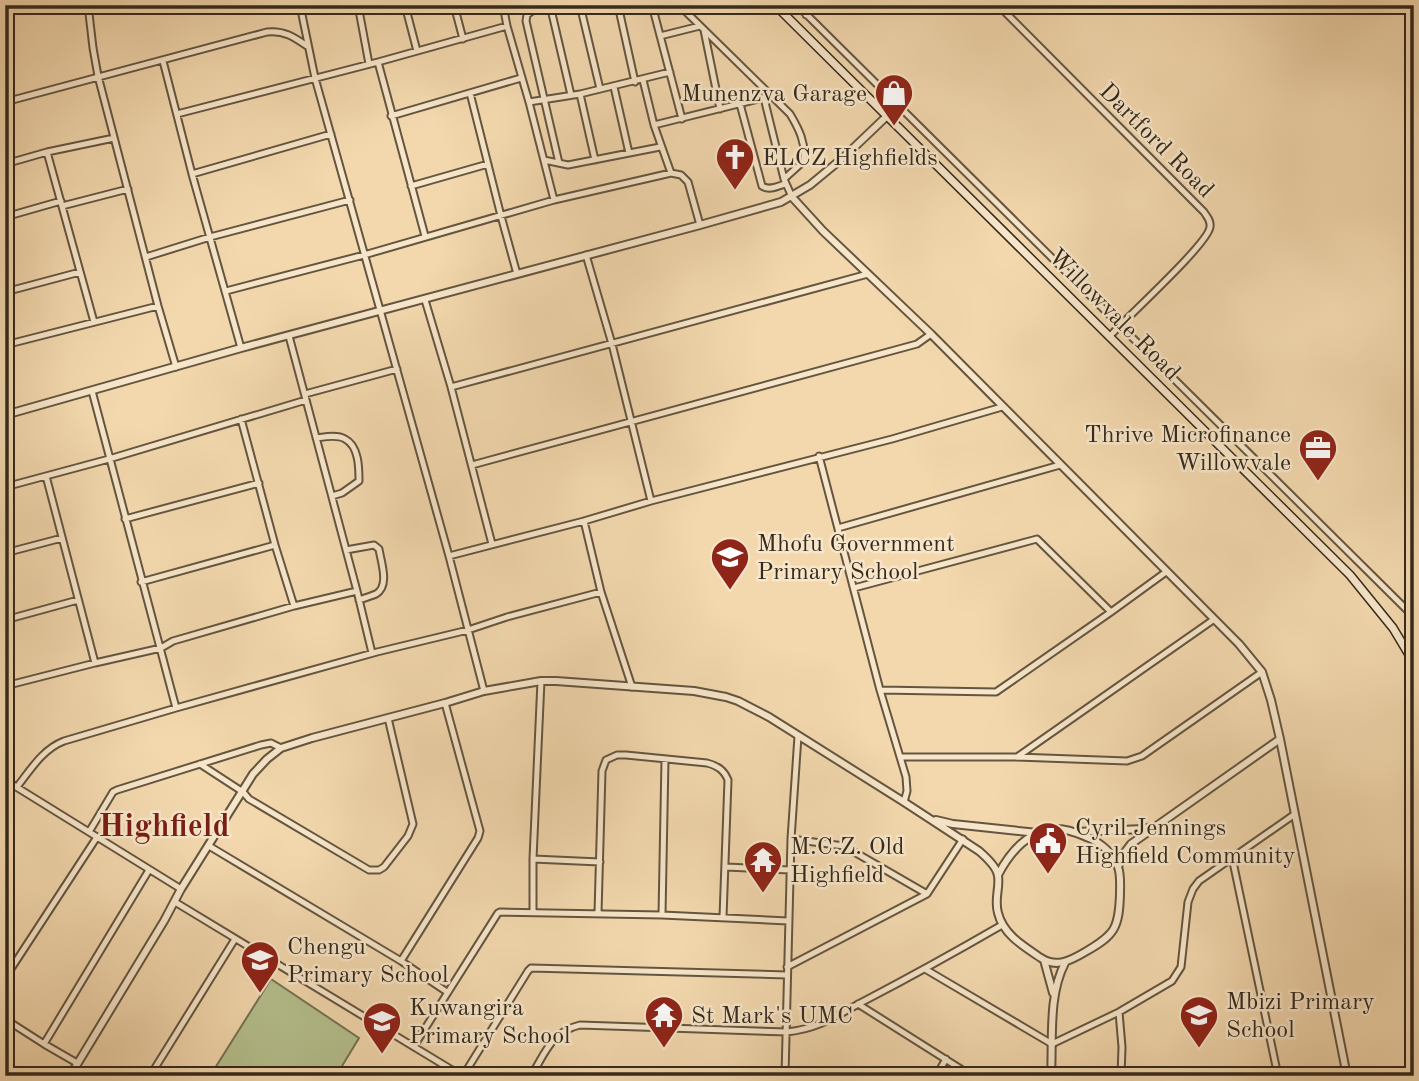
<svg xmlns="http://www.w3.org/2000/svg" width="1419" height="1081" font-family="'Old Standard TT',serif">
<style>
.pitch{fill:#b5c08e;stroke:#757455;stroke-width:2}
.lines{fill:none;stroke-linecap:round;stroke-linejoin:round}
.minor-casing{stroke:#645540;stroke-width:9}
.tertiary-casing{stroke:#645540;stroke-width:10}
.secondary-casing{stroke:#35291c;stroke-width:10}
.minor{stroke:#f7e6ca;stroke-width:5}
.tertiary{stroke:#f7e6ca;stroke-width:6}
.secondary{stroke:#f7e6ca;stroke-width:7}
.labels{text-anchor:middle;stroke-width:5;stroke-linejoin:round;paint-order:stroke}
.poi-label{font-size:24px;fill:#35291c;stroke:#f7e6ca;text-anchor:start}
.street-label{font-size:24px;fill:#35291c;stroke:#f7e6ca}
.district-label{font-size:32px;font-weight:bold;fill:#7a1f14;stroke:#f7e6ca}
</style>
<rect width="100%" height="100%" fill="#f3d8ae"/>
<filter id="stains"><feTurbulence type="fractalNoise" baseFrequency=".00286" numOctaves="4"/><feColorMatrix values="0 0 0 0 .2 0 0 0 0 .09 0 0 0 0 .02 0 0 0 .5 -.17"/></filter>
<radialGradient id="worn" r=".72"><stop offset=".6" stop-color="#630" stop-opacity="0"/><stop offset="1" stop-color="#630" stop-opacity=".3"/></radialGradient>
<path class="pitch" d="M271,979L359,1038L336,1076H210Z"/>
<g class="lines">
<g class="minor-casing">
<path id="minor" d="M88,5L93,48L98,76L158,306L176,367
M300,5L315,78L449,556L484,691
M358,5L369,64
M405,5L417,51
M454,5L463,39
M503,5L507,26L529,102L554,200
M540,5L527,15L526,21L559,163
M550,5L571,95
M580,5L600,89
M618,5L635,82
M652,5L682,119
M679,5L790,114C799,129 806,143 804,161L784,179
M797,5L1414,617
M998,5L1204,212C1207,217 1211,220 1210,227C1208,244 1127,317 1110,336
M806,15L815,5
M704,30L720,109
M660,36L700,26
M163,61L192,174L241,348
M378,62L425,236
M643,80L654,125L671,173
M614,87L629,153
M470,93L501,216L517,274
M580,94L595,160
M764,98L784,179L792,197
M5,102L267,32C284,30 294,37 307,46
M529,102L580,94L670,72
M740,104L762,186C769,191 778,186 785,184
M177,114L378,62L507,26
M391,116L521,78
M654,125L771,96
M47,152L94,322
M544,160L568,165L660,147
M5,164L47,152L114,138
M192,174L331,134
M411,186L488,164
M62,206L128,189
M5,217L61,201
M586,255L612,344L651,501
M146,257L210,237L350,200
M226,291L364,255L554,200L671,173L681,175L688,182L700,225
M5,292L80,272
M425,300L451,387L492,544
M289,336L357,591L372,653
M5,345L158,306
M451,387L868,274
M92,391L176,708
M305,394L397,369
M241,419L275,545L294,606
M316,438C324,437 337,434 345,439C359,446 359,468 359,481L342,493L332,496
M819,456L880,690L906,777L907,791L904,802
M472,465L917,344L931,334
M46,476L95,663
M5,487L109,459L306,400
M125,519L259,483
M584,521L601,592L632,687
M838,528L1060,465
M346,550L374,545L379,549C381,562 390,586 376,594C371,596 365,598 359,600
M5,553L62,538
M449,556L584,521L651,501L892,439L1002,407
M141,582L275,545
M854,588L1037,539L1111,612
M5,620L78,600
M5,686L95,663L161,648L173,641L294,606L357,591
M880,690L996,692L1111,612L1166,572
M901,757H1017L1127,761L1142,756L1262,672
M1017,757L1213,620
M200,764L243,792L249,799L369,870H379L384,867L408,836L413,824L388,718
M5,780L181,889
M17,787C31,769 43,749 64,741L176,708L377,652L468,630L507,617L601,592
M89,832L113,792L117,790L261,745L271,743L281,748
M791,839L844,846L927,894
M209,846L401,961L447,992
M1232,857L1278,1076
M533,859L600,862
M5,861L7,862L5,865
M726,867L790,870
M175,902L462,1076
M533,911V859L541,681
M598,913L602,771L606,760L617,755H626L707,763C718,766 724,770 728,780L723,917
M662,915L665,759
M401,961L478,838L480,831L445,703
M787,967L927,894L963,839
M925,969L1052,1044L1119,1012L1172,981L1181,967L1188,902L1193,889L1199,881L1295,814
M5,978L97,837
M858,1004L972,1076
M1119,1012L1122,1047L1121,1076
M5,1019L44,1044L77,1063
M44,1044L149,870
M414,1046L498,913L500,912L662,915L788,921
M150,1076L235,939
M463,1076L528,971L531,968L787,975
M531,1076C546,1052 551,1032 580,1025L787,1032C821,1028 837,1015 866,1000C912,976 957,951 1002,925
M785,1076L791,839L798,736
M936,1076L946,1059"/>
</g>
<g class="tertiary-casing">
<path id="tertiary" d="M792,197L823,231L931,334L1239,644L1262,672L1271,700L1280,739L1347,1076
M5,415L241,348L700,225L781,202L810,185L844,157L888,115
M936,820L953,824L1038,833
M1076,832L1143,829L1153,827
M1118,867L1122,856L1131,844L1280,739
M1044,960L1053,993
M70,1076L164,921L181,889L253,774L267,759L281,748L312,738L445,703L484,691L541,681H556L694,691L726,697L738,701L769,717L904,802L979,851C986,857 997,867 998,876C1000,888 994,899 998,913C1003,934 1023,946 1041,958C1056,968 1070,961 1085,952C1115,935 1119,928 1120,894C1120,885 1121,875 1118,867C1114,854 1101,843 1089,838C1079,834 1069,829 1058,829C1030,828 1010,852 998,875
M1051,1076C1053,1040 1048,995 1065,963"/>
</g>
<g class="secondary-casing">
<path id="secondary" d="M775,5L1350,575L1393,628L1414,663"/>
</g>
<use href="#minor" class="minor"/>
<use href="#tertiary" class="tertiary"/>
<use href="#secondary" class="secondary"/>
</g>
<defs>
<g id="shop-pin" transform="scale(2.0125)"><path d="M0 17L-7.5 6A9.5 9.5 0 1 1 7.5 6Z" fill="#8f2418" stroke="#f7e6ca"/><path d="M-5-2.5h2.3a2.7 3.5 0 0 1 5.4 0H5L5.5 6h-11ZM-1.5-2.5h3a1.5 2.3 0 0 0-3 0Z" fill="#fff"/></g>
<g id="church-pin" transform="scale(2.0125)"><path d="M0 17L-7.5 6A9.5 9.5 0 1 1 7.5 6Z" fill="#8f2418" stroke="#f7e6ca"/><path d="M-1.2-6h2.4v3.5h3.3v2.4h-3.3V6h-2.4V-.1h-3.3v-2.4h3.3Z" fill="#fff"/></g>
<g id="office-pin" transform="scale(2.0125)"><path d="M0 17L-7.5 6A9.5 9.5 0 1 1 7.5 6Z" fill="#8f2418" stroke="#f7e6ca"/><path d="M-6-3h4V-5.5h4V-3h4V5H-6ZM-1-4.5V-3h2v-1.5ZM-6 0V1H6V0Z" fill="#fff"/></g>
<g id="school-pin" transform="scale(2.0125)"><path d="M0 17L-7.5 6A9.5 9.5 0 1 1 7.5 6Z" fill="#8f2418" stroke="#f7e6ca"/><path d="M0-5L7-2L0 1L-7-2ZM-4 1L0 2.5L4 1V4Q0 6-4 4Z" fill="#fff"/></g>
<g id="civic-pin" transform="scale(2.0125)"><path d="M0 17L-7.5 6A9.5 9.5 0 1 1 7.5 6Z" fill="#8f2418" stroke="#f7e6ca"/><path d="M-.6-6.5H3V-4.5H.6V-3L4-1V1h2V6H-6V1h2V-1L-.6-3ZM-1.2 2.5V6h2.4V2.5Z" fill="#fff"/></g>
<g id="temple-pin" transform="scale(2.0125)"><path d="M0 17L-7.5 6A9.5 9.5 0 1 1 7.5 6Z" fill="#8f2418" stroke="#f7e6ca"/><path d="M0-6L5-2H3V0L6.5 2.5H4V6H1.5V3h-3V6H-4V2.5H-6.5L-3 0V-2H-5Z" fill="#fff"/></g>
</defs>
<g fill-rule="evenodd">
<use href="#shop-pin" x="894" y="93"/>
<use href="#church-pin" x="735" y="157"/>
<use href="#office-pin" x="1318" y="448"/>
<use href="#school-pin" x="730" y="557"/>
<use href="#civic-pin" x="1048" y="841"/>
<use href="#temple-pin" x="763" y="860"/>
<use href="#school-pin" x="260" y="960"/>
<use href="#temple-pin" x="664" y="1015"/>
<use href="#school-pin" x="1199" y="1015"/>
<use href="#school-pin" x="382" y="1021"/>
</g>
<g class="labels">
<g class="poi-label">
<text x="867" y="101" text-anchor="end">Munenzva Garage</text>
<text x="762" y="165">ELCZ Highfields</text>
<text x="1291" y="442" text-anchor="end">Thrive Microfinance<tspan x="1291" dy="28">Willowvale</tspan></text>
<text x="757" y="551">Mhofu Government<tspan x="757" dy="28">Primary School</tspan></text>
<text x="1075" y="835">Cyril Jennings<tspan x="1075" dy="28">Highfield Community</tspan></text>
<text x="790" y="854">M.C.Z. Old<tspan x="790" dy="28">Highfield</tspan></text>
<text x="287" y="954">Chengu<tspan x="287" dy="28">Primary School</tspan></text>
<text x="1226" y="1009">Mbizi Primary<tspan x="1226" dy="28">School</tspan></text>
<text x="409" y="1015">Kuwangira<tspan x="409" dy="28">Primary School</tspan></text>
<text x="691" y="1023">St Mark's UMC</text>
</g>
<g class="street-label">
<text transform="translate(1157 140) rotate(45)" y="8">Dartford Road</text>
<text transform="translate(1115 314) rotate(45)" y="8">Willowvale Road</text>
</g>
<g class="district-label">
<text x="164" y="836">Highfield</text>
</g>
</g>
<rect width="1419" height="1081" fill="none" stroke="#f3d8ae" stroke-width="28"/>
<rect x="7" y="7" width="1405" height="1067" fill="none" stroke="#35291c" stroke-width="3.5"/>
<rect x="14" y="14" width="1391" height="1053" fill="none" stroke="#35291c" stroke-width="2"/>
<rect width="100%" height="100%" filter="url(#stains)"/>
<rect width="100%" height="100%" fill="url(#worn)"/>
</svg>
